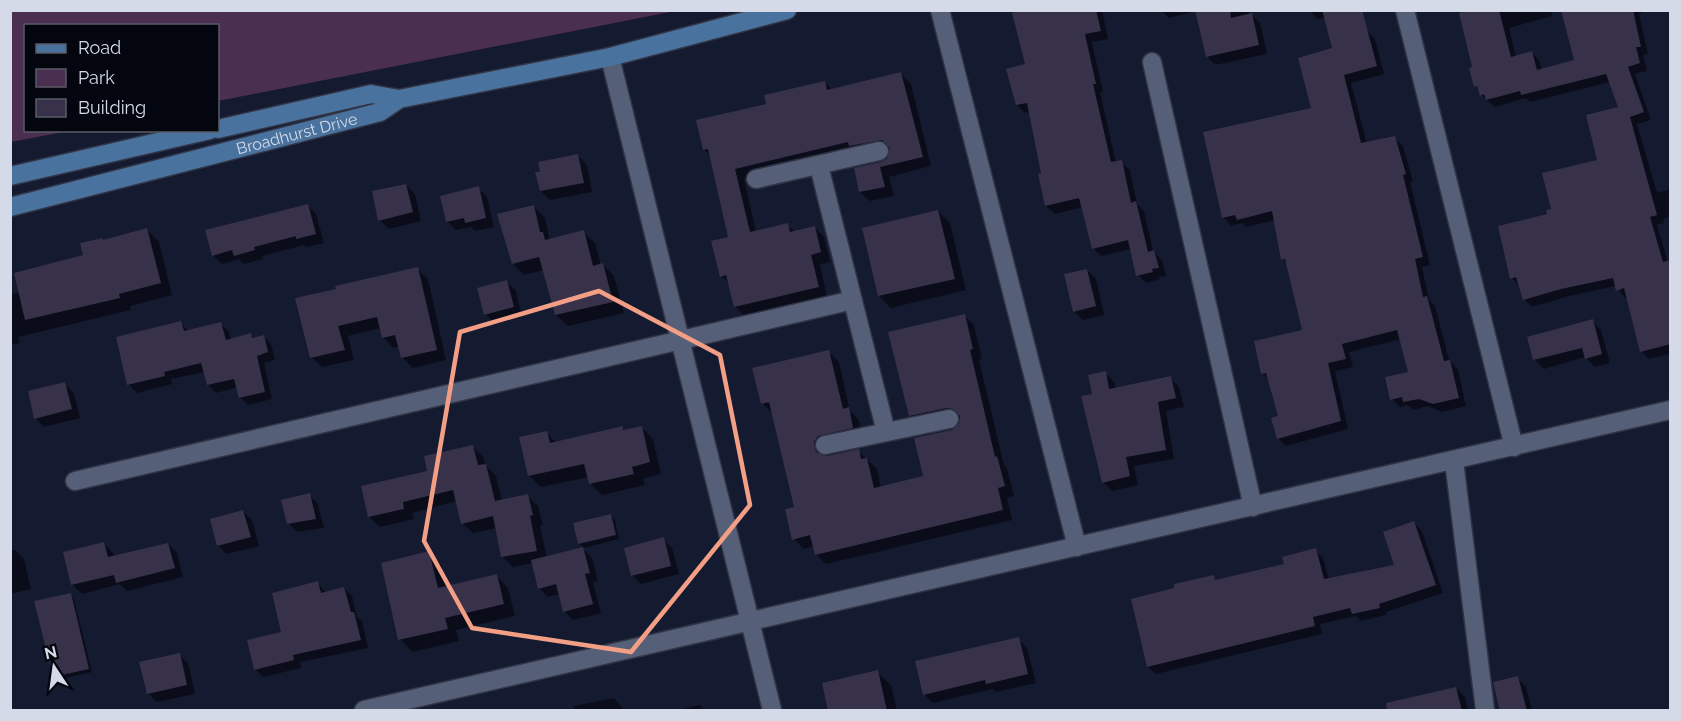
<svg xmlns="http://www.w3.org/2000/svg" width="1681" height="721" font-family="Raleway,sans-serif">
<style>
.green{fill:#4b2f50}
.shadow{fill:#0007}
.building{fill:#38314a}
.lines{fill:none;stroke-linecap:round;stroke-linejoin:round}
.street-casing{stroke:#313445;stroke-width:21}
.secondary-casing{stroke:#313445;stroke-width:21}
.street{stroke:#565f78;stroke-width:18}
.secondary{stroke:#49739e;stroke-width:18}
.marked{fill:none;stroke:#f39f86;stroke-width:4.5;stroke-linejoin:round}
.labels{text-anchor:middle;stroke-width:5;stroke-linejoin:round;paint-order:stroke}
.street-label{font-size:16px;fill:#d5dae9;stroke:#04060f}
</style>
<rect width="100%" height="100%" fill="#141a30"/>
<path class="green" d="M11,10H675V11L218,101V26H26V130L69,131L11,142Z"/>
<path class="shadow" d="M1028,10H1102L1108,39L1092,42L1103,92H1100L1116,163L1121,162L1130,170L1137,204L1144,211L1153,251L1162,260L1166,276L1159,277L1160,279L1146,283L1138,275L1131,249L1101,256L1093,248L1083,207L1055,214L1046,206L1043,174L1030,112L1025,113L1017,105L1026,65Z
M1161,10H1249V15H1252L1260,23L1267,54L1215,65L1207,56L1197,11L1169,18Z
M1309,10H1337L1338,15L1317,19Z
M1476,10H1551L1552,16L1509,28L1516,57L1532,53L1539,60L1542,70L1576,61L1563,10H1641L1642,13L1639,14L1648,54L1643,55L1647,71L1635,74L1651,120L1637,124L1657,193L1670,189V217L1663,219L1664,223L1657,225L1668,262H1670V354L1649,359L1641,351L1628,297L1625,298L1616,286L1569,296L1532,307L1524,299L1519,286L1512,278L1549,215L1599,161L1620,109L1610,82L1530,102L1526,98L1495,107L1481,95L1476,86Z
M1367,31L1375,39L1384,74L1351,83L1367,144L1394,138L1403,146L1413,182H1410L1430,265L1422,267L1429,300L1435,306L1449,360L1458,369L1466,406L1442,412L1428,406L1413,410L1408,405L1400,407L1392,399L1410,373L1401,339L1349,352L1353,367L1335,371L1348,429L1286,446L1278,438L1279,417L1270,381L1262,373L1304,331L1287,264L1283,259L1275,220L1246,227L1242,223L1231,226L1223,217L1313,109L1334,49Z
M901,74L911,84L931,166L889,177L894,196L870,201L860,192L882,163L888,160L891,149L860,155L856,151L744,178L756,232L787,225L795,232L815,227L824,237L830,262L820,264L827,297L744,316L735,306L730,284L721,276L730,238L711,156L704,150L767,105L825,82L832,90Z
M578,156L587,165L592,192L550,200L541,191Z
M406,185L415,194L421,221L389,229L380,220Z
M478,188L487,197L494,227L475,231L471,227L456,230L447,221Z
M307,205L316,214L324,243L306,247L304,245L262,256L263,259L244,264L239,259L222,264L213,255Z
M534,207L545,218L550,241L583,232L595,243L601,266L603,265L614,276L624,313L568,326L556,315L544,270L524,275L513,264Z
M938,211L950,223L966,290L891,308L879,296Z
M147,230L159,242L172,295L130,306L131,310L18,337L20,343L10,345V294L20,292L85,257L102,239L104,241Z
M417,269L428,279L446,360L413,368L402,357L400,346L393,348L383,337L381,328L348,336L354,360L322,367L311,357L297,300Z
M1087,270L1096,279L1104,315L1083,320L1074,311Z
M507,282L516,291L522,316L494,323L485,314Z
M964,315L974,325L982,359L979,360L1004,465L1007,468L1014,496L1007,498L1012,520L826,564L816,554L814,546L804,549L794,539L796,508L773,414L762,403L829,352L839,362L850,411L858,419L863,437L823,453L824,457L858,451L877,469L881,488L925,478L953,431L961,424V418L921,425L910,415Z
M1592,321L1601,330L1610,363L1595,367L1585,357L1544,369L1535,360L1529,338Z
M181,323L189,332L221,324L229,332L231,340L251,335L254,339L263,336L271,344L275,360L264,363L272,399L248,405L240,397L238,387L216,393L208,385L205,372L171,379L172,384L137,393L129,385Z
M1105,373L1114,382L1116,389L1170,378L1179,387L1184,407L1166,411L1174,459L1134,466L1138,485L1112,491L1103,482L1094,395Z
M65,384L74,393L80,418L44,427L35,418Z
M641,427L653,439L661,474L643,479L645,485L602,495L590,483L589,477L541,487L529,475L546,433L557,443L622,428L625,431Z
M472,446L483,457L485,464L496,476L502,501L527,496L538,506L543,525L540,526L547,558L583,549L592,558L598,581L593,582L601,613L573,620L564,611L560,594L548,597L539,588L533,563L513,567L502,556L497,528L473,533L462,523L457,501L412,513L414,519L380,527L369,517L429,472Z
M309,495L318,504L324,528L297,532L288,523Z
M243,511L252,520L259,546L227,554L218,546Z
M611,515L615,520L619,539L584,548L580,544Z
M1414,523L1422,531L1443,593L1386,612V615L1361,621L1356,616L1320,624L1322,634L1156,674L1148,667L1213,577L1217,581L1286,565L1315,550L1323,558L1329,580L1396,566Z
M663,539L672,548L679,574L641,584L632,575Z
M104,544L113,553L114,557L168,544L177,553L183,577L127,591L120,584L82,594L73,585L65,553Z
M15,550L24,559L31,589L10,594V551Z
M429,553L441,565L446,588L496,575L508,588L515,616L456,630L459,641L412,652L400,639Z
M318,583L326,593L344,588L352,596L357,617L362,621L368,648L300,662L301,668L263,677L255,669Z
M70,594L74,599L92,672L58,680L54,676Z
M1018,639L1027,648L1036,683L996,692L993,689L933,703L924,694Z
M179,655L188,663L195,694L157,702L148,693Z
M877,672L891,685L897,710H830Z
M1517,678L1526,687L1532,710H1502Z
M1456,688L1465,697L1468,710H1425Z
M614,698L624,710H575L574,706Z
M700,705L705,710H676Z"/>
<path class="building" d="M1022,10H1096L1101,31L1085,34L1096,84H1093L1111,162L1122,160L1131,203L1136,201L1148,252L1154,250L1159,268L1152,269L1153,272L1136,276L1128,240L1092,249L1079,198L1045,206L1038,174L1041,173L1027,103L1016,105L1006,69L1025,64L1012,13Z
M1195,10H1230L1231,18L1252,13L1259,45L1206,57Z
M1322,10H1362L1377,66L1344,75L1361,143L1395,136L1406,174L1403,175L1423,257L1415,259L1423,297L1427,296L1444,361L1450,360L1459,398L1433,404L1419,399L1403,402L1402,397L1390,400L1385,377L1408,372L1397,330L1342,344L1346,359L1328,363L1341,421L1277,439L1271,418L1278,416L1266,373L1261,374L1254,341L1302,330L1285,259L1281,260L1272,211L1237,220L1235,215L1222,218L1203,132L1311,108L1298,58L1332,48Z
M1470,10H1499L1511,57L1532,51L1537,70L1574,60L1561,10H1633L1641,47H1636L1640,63L1628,67L1644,112L1630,117L1657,215L1650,217L1663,262L1671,260V344L1640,352L1624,288L1616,291L1613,278L1561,289L1523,300L1516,277L1510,279L1498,226L1547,214L1546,210L1551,209L1542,173L1597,160L1586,115L1618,107L1606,74L1521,95L1520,91L1486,100L1484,94L1480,96L1477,86L1474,87L1469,68L1472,67L1459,13Z
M901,72L923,157L880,167L885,187L859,192L854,168L881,162L887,159L890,148L882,140L849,146L848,142L735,169L750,232L788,223L790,232L815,226L821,252L811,255L819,287L734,307L726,275L720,277L711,241L728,237L708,149L703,150L696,120L766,104L764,95L825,81L827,90Z
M578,154L584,183L540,191L535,172H540L538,162Z
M406,184L413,212L378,221L372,191Z
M479,186L486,218L465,223L464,218L446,222L440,196Z
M308,204L316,234L296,239V236L254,247L255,250L234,256L232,250L212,256L205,230Z
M534,205L540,232H543L545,240L584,230L593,266L603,263L613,302L555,315L539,257L512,264L497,214Z
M938,210L955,279L878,296L862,228Z
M147,228L161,283L119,294L120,298L25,320L14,273L83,255L80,243L103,238V240Z
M418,267L437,350L401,358L395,335L382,338L377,317L338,326L345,350L310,358L295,298L336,289L335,286Z
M1087,269L1096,306L1073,312L1064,274Z
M507,280L514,307L484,315L477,288Z
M965,314L973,349L970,350L995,457L997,456L1005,486L998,488L1003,510L815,555L810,535L792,540L785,509L794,507L769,402L761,404L752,368L829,350L843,409L849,407L853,428L818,436L814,442L816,452L827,456L859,449L861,459L867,458L874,488L923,476L914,438L952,430L959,423L960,416L953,409L947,408L909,416L888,332Z
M1593,319L1602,354L1585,359L1582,348L1533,360L1527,337Z
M181,321L184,331L221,322L226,340L251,333L252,338L264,335L268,352L257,356L265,392L239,398L234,379L207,385L201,363L164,372L165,376L127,385L116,337Z
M1106,371L1109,389L1171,376L1176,398L1158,402L1166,450L1126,457L1130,476L1102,483L1081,396L1092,394L1088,375Z
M65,382L72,409L34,419L28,391Z
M623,426V430L642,426L650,462L632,467L634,474L589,484L584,464L528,476L519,437L547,431L550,443Z
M473,445L478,465L486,464L495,501L528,494L533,515L530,516L537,551L501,557L493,516L461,524L453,490L403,502L404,509L368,517L361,486L427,471L424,456Z
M310,493L316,519L287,524L281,500Z
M243,510L251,537L217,546L210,519Z
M611,514L616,535L578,544L573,523Z
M1414,521L1436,585L1379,604L1380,608L1352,614L1350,608L1313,617L1315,626L1147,667L1131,599L1174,588V584L1214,575L1215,580L1284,564L1282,557L1316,548L1324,579L1394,565L1383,532Z
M664,537L671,566L631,576L624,548Z
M104,542L108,557L168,543L175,568L116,583L114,575L71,585L63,552Z
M583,547L590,573L585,574L593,604L563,612L556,584L538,589L531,560Z
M429,551L438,588L497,574L504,604L445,618L448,629L398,640L381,563Z
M318,581L321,593L344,587L351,612H354L361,640L293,655L294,660L254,670L247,640L281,632L272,593Z
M71,593L89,669L53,677L34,601Z
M1019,637L1028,674L986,684L985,680L923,695L915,661Z
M180,653L187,685L147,694L139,662Z
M878,670L887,711H828L822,683Z
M1518,676L1527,711H1500L1493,682Z
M1456,687L1462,711H1387L1386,703Z"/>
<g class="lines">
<g class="street-casing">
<path id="street" d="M940,10L1077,547
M1405,10L1514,447
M610,57L772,710
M1152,62L1253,507
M819,166L886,432
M756,179L879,151
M825,445L949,419
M1454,461L1485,710
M75,481L853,300
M364,710L1670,410"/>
</g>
<g class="secondary-casing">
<g id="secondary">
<path d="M218,129L371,94L399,99"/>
<path d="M10,176L210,130"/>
<path id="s1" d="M10,207L380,112L399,99L610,57L787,10"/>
</g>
</g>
<use href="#street" class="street"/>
<use href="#secondary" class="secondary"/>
</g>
<path class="marked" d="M599,291L720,355L750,505L631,652L472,628L424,541L460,332Z"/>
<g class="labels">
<g class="street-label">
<text dy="6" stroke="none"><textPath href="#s1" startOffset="296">Broadhurst Drive</textPath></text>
</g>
</g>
<rect width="1681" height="721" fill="none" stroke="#d5dae9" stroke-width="24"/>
<rect x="24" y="24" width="195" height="108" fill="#04060f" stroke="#585b66" stroke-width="1.5"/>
<rect x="36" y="44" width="30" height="9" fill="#49739e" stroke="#585b66" stroke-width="1.5"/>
<text x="78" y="54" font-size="18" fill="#d5dae9">Road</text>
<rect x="36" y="69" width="30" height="18" fill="#4b2f50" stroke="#585b66" stroke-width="1.5"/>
<text x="78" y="84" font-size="18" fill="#d5dae9">Park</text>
<rect x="36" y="99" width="30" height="18" fill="#38314a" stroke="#585b66" stroke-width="1.5"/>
<text x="78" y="114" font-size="18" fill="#d5dae9">Building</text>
<g transform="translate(54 667) rotate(347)" stroke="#04060f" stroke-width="4.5" paint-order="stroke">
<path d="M0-4.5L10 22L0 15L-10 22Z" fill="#d5dae9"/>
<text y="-9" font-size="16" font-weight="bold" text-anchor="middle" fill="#d5dae9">N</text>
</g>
</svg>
